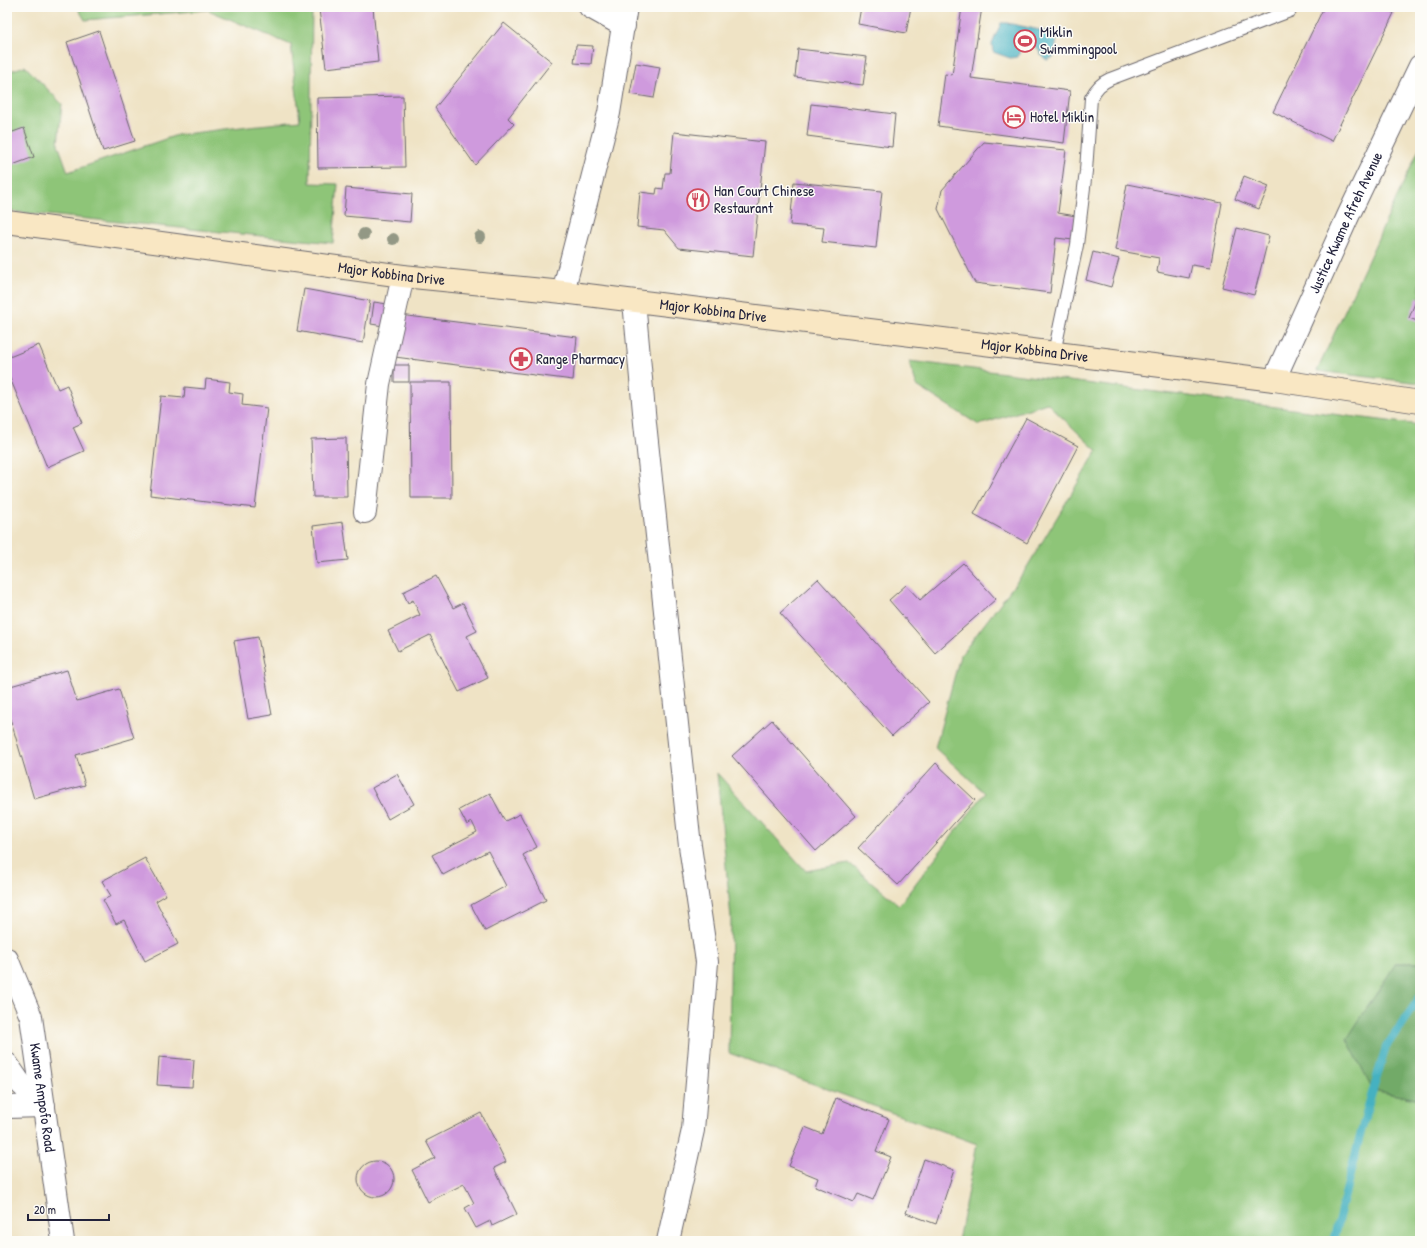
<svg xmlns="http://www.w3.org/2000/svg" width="1427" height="1248" font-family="'Patrick Hand',sans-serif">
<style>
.green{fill:#8ec578;stroke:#58745a}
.forest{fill:#72aa68;stroke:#4a6652}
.water{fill:#44b1c1;stroke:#336a7e}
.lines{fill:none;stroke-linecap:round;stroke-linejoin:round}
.stream{stroke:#44b1c1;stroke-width:8}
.building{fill:#cf9add}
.lane-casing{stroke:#6a666b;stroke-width:14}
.street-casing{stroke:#6a666b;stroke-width:24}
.secondary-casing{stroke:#6a666b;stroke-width:24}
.lane{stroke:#fff;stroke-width:12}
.street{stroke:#fff;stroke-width:22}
.secondary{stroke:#f9e7c3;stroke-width:22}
.tree{fill:#939885}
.labels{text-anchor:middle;stroke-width:3;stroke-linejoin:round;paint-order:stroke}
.poi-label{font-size:15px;fill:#22223b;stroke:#fdfcf7;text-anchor:start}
.street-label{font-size:15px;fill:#22223b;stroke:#fdfcf7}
</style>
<rect width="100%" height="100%" fill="#fdfcf7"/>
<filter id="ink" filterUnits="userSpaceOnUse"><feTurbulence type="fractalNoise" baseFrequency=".025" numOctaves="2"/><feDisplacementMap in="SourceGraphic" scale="8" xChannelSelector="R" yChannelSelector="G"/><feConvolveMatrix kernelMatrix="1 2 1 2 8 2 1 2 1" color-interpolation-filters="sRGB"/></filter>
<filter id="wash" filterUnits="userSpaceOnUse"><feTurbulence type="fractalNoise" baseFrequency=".012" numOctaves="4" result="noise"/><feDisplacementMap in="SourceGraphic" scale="16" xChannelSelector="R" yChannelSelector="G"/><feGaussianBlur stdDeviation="0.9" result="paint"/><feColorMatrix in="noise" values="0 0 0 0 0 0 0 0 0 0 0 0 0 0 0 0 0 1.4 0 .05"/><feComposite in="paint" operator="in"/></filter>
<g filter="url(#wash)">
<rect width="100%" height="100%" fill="#efe3c5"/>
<path class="green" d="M77,7H312L310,183L338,184L333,243L7,211V72L25,66L62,104L58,144L68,172L177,135L249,126L300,121L291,45L208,10L85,20Z
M1420,147V383L1317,371Z
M909,361L1420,425V963H1396L1373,1090L1420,1100V1241H958L977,1144L729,1053L731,918L717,773L806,871L849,863L899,905L985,793L935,748L960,656L1024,572L1097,451L1047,403L979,425L917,386Z"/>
<path class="forest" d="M1396,963H1420V1100L1373,1090L1347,1039Z"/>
<path class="water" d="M1001,23H1007L1054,33L1057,39L1054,57L1047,60C1036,53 1042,45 1026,45L1020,50L1018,57L1010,58L993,52L992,44Z"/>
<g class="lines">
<path class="stream" d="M1333,1241L1366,1113L1386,1047L1420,997"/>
</g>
<g id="blocks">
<path class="building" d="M343,7H373L378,62L326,68L319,9Z
M861,7H911L906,33L858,24Z
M962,7H982L971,78L1070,91L1064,143L938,126L945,74L952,75Z
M1324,7H1381L1394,13L1332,141L1273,112Z
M504,23L552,62L508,118L514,124L475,165L435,108Z
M99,31L135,141L103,151L67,42Z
M576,45L593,46L591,64L574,63Z
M798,49L867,57L863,85L795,77Z
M636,63L660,67L654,98L630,94Z
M403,96L405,167L318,168L317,98Z
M811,104L895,114L892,147L807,136Z
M24,128L34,157L7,167V134Z
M674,132L765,142L753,256L679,248L664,230L637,227L640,192L656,194L657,188L663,189L665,173H670Z
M984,142L1066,150L1058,213L1076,216L1073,240L1056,238L1050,293L975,283L938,209L942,190Z
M1244,176L1269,186L1259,209L1235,199Z
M794,182L882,191L876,248L822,242L824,228L790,225Z
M1127,184L1222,203L1210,268L1192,265L1189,278L1157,272L1159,258L1115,250Z
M346,188L412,194L410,222L344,216Z
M1237,228L1269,236L1254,295L1222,287Z
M1093,252L1119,259L1111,287L1086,280Z
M304,289L370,301L363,343L297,331Z
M1417,298L1420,299V322L1409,318Z
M374,302L394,305L390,327L371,324Z
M400,315L577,337L573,380L395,357Z
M1419,323L1420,324V341L1416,340Z
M39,345L58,389L67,385L82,423L73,427L84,451L47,467L7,371V358Z
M394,365H409V382H394Z
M206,379L230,382L229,392L243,394L242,405L267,408L255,508L150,495L161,396L184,398L185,387L205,389Z
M410,382H451L452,498H411Z
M1026,418L1078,446L1027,543L974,514Z
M346,438L347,497H313L311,439Z
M343,522L348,560L317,563L313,526Z
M963,563L996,599L935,653L889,600L906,585L920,600Z
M436,576L453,608L463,603L477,631L467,636L488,678L459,692L430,635L398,651L388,631L420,615L413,600L408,603L403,592Z
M818,579L929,702L892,736L780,613Z
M258,637L272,715L248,719L234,641Z
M67,670L77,701L119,689L134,738L76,755L85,785L34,799L7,708V687Z
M772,720L856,816L816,851L732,756Z
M936,763L975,800L898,885L858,848Z
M397,774L414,804L388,819L372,788Z
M490,793L505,821L520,814L537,847L523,855L546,900L485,931L471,905L506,886L488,851L443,875L432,855L477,832L472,822L467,825L459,810Z
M145,858L166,895L156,901L178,944L145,961L124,920L116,924L103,900L111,896L102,881Z
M159,1057L194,1060L192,1087L157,1085Z
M836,1098L889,1119L876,1151L891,1157L873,1200L858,1194L854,1202L815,1186L818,1178L789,1166L805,1127L822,1134Z
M481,1113L506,1162L494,1168L517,1214L492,1226L490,1221L476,1228L465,1208L474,1203L464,1184L428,1202L412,1170L435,1158L426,1141Z
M924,1159L954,1170L936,1224L906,1213Z
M358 1179a18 18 0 1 1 36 0a18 18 0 1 1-36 0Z"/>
</g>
</g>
<g filter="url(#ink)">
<use href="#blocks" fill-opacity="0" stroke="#6a666b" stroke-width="1"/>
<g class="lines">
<g class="lane-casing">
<path id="lane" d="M1054,353L1077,245L1086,171L1091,98C1096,88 1101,83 1110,79L1290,11"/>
</g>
<g class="street-casing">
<g id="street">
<path d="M590,7L624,26"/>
<path d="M563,292L609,113L626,7"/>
<path d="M634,301L645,423L690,846L707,962L693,1130L668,1241"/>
<path id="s1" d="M1274,380L1349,214L1420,66"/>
<path d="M365,512L379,384L403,276"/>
<path id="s2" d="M7,959L31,1017L63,1241"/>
<path d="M7,1064L20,1083L44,1106L7,1107"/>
</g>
</g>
<g class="secondary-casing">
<g id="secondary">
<path id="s3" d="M7,222L403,276L563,292L1274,380L1420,402"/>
</g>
</g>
<use href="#lane" class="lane"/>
<use href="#street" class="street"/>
<use href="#secondary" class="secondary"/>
</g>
<g class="tree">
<circle cx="364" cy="234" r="6"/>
<circle cx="480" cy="237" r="6"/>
<circle cx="393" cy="239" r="6"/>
</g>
</g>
<defs>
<g id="stadium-ring" transform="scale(1.15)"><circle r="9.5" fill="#fdfcf7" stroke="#d1495b" stroke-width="1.5"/><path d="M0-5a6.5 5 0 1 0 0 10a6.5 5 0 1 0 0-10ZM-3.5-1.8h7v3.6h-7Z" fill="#d1495b"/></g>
<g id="hotel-ring" transform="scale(1.15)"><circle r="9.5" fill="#fdfcf7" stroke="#d1495b" stroke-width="1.5"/><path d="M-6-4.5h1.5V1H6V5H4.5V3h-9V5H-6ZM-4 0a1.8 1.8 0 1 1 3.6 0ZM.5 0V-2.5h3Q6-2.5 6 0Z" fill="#d1495b"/></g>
<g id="restaurant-ring" transform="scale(1.15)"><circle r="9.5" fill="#fdfcf7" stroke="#d1495b" stroke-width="1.5"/><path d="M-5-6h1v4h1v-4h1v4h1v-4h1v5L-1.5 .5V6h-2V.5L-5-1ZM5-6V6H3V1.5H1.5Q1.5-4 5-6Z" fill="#d1495b"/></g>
<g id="pharmacy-ring" transform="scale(1.15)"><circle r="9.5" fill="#fdfcf7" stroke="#d1495b" stroke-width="1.5"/><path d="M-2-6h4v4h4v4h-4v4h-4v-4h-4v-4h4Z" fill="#d1495b"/></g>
</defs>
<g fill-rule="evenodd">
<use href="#stadium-ring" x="1025" y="41"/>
<use href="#hotel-ring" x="1014" y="117"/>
<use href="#restaurant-ring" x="698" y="200"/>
<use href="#pharmacy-ring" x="521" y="359"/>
</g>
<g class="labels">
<g class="poi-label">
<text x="1040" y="37">Miklin<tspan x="1040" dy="17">Swimmingpool</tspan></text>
<text x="1030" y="122">Hotel Miklin</text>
<text x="714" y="196">Han Court Chinese<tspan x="714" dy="17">Restaurant</tspan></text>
<text x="536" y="364">Range Pharmacy</text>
</g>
<g class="street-label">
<text dy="5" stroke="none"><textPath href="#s1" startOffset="173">Justice Kwame Afreh Avenue</textPath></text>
<text dy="5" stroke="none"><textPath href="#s3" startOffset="388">Major Kobbina Drive</textPath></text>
<text dy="5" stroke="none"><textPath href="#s3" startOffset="712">Major Kobbina Drive</textPath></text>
<text dy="5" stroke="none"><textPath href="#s3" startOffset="1036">Major Kobbina Drive</textPath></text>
<text dy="5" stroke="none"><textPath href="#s2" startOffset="144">Kwame Ampofo Road</textPath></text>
</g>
</g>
<rect width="1427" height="1248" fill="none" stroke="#fdfcf7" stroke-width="24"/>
<path d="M28 1214v6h81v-6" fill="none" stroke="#22223b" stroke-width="2"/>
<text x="34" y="1214" font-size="12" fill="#22223b" stroke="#fdfcf7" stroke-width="3" paint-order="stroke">20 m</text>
</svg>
